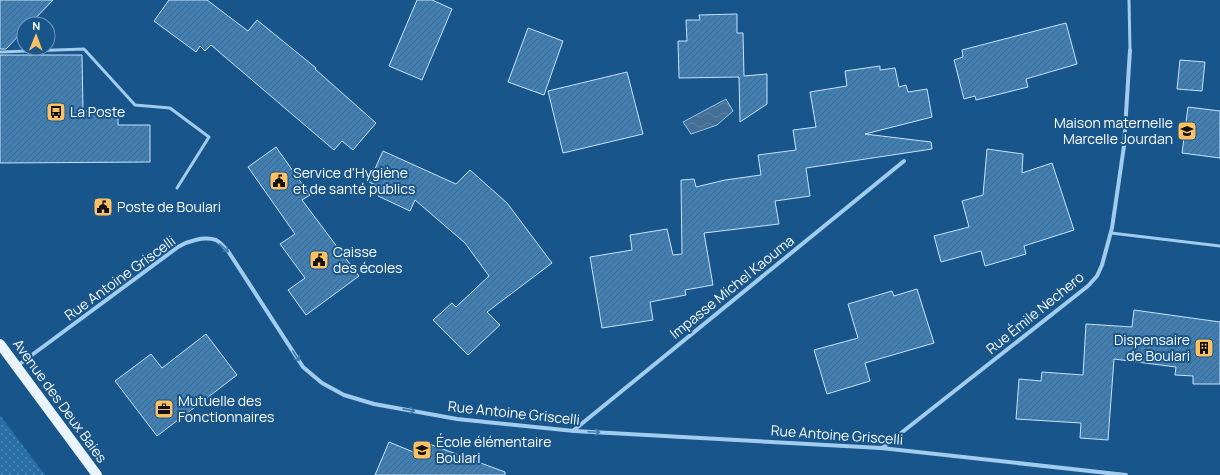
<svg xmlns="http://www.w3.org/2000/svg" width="1220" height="475" font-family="Manrope,sans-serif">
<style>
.grass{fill:url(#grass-dots)}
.water{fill:url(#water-waves);stroke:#94c8f0}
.building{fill:url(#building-hatch);stroke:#c8e3fa}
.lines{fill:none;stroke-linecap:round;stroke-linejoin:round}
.service{stroke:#a2ccee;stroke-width:3}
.minor{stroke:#a2ccee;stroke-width:4}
.primary{stroke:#e9f4ff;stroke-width:10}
.oneway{stroke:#4179a9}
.labels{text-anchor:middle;stroke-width:4;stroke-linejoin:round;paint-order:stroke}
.poi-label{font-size:14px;fill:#fff;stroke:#18558b;text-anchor:start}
.street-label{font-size:14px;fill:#fff;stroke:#18558b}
</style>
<defs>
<pattern id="grass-dots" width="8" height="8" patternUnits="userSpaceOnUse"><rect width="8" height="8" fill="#286ea7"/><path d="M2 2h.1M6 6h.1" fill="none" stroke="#538bb9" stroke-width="1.8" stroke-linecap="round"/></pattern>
<pattern id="water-waves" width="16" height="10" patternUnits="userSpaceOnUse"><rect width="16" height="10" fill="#436e95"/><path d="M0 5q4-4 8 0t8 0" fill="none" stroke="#5f84a5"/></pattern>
<pattern id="building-hatch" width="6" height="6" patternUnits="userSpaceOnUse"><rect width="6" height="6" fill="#417fb3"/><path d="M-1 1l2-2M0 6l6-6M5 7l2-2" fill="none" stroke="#466885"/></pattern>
</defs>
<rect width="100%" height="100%" fill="#18558b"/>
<path class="grass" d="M0,415L45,475H0Z"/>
<path class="water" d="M726,99L733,111L717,125L691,134L683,122Z"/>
<path class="building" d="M0,0H53L30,24H24V30L6,49H0Z
M169,0H207L248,31L257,20L316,68L315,69L376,123L353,150L342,141L334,150L211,45L205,51L200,46L196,52L154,21Z
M417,0H432L452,9L422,80L389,66Z
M737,14V33H743L744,76L767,74V104L740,122L739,77L679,78L678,41H687L686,20H700L699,15Z
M1066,23L1077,64L1026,79L1028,87L976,100L975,96L964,99L954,60L963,57L962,50Z
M528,28L563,41L544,95L508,82Z
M0,55H82L83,111L118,110V125H150V162L0,163Z
M1180,60L1205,62L1202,91L1177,89Z
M880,66V70L895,68L899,87L906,85L908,92L927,89L932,117L865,134L931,142L932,149L806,168L810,196L775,201L779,224L704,233L713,285L685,290L686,295L650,302L653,320L602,328L590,257L632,250L630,235L667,229L673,255L682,254L681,180L694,179L696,187L725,180L761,175L758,155L796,150L793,130L816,127L810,92L847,86L845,71Z
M627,72L643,134L563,153L548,91Z
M1188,107L1220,111V158L1182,153Z
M276,147L310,195L302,200L359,276L306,315L288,290L305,278L280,244L295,234L248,167Z
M987,149L1023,154L1022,173L1052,163L1074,230L1024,246L1026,254L985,266L981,251L941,262L934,236L969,227L962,201L983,195Z
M383,151L456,184L470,170L507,203L552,263L487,312L500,325L468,355L433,320L452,303L456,307L489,276L465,243L415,200L410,211L378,196L382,188L369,182Z
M917,289L934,343L865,363L870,381L827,394L814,350L858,338L848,304L892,291L894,296Z
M1134,310L1220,322V384H1193V376L1175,375L1176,367L1114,359L1108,440L1080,438L1081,423L1016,419L1019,379L1041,381L1042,372L1083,375L1086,324L1132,327Z
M206,334L237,375L157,436L115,381L151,354L162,368Z
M389,442L423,456L424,442L505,472V475H375Z"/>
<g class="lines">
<path class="service" d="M1129,0L1130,50
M0,52L84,49L135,105L170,108L209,137L177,188
M1111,233L1220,246"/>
<path class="minor" d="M17,366L178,247C188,241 204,236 216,240C220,242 225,248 228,251L303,367L322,383L344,395L374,404L457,419L574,431L881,448L1126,475
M574,430L904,161
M882,448L1088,286L1097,276L1102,265L1112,228L1124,146L1130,50"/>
<path class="primary" d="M0,344L97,475"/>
</g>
<defs><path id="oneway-shaft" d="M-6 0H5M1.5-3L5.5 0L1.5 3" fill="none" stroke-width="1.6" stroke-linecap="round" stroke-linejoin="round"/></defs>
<g class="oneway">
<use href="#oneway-shaft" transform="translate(224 248) rotate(43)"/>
<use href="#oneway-shaft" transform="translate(296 356) rotate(57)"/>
<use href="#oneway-shaft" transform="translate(409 410) rotate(11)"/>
<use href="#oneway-shaft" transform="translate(594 432) rotate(3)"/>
</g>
<defs>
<g id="bus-square" transform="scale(1)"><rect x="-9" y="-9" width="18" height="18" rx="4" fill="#ffc15f" stroke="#18558b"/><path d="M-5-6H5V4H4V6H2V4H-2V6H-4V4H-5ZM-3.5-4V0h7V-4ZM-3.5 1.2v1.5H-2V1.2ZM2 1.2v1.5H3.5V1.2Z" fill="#111"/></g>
<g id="school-square" transform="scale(1)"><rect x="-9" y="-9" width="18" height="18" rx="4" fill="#ffc15f" stroke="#18558b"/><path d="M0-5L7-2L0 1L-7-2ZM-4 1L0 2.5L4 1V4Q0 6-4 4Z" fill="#111"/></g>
<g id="civic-square" transform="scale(1)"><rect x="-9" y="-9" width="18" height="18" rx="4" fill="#ffc15f" stroke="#18558b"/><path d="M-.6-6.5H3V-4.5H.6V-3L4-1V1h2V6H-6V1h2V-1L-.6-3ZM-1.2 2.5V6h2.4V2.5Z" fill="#111"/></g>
<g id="building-square" transform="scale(1)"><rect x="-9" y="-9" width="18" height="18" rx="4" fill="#ffc15f" stroke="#18558b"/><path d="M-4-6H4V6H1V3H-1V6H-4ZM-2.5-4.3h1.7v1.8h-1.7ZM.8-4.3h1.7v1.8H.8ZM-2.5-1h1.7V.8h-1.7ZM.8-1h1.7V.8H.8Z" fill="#111"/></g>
<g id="office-square" transform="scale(1)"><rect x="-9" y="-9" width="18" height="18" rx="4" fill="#ffc15f" stroke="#18558b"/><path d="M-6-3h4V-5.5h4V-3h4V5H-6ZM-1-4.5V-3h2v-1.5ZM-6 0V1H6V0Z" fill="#111"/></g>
</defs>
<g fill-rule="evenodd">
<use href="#bus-square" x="56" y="112"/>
<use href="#school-square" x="1187" y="131"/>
<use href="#civic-square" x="279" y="181"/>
<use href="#civic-square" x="103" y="207"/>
<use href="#civic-square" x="319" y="260"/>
<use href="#building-square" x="1204" y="348"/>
<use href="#office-square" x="164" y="409"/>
<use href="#school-square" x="422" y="450"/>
</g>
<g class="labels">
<g class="poi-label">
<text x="70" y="117">La Poste</text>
<text x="1173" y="128" text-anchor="end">Maison maternelle<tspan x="1173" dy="16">Marcelle Jourdan</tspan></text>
<text x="293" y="178">Service d'Hygiène<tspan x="293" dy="16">et de santé publics</tspan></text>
<text x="117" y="212">Poste de Boulari</text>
<text x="333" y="257">Caisse<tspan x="333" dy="16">des écoles</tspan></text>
<text x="1190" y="345" text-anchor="end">Dispensaire<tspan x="1190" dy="16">de Boulari</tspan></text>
<text x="178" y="406">Mutuelle des<tspan x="178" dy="16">Fonctionnaires</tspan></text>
<text x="436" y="447">École élémentaire<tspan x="436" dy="16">Boulari</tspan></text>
</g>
<g class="street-label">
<text transform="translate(120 278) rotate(-36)" y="5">Rue Antoine Griscelli</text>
<text transform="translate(732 287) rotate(-39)" y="5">Impasse Michel Kaouma</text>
<text transform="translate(1035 313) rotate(-39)" y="5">Rue Émile Nechero</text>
<text transform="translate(60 401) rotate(54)" y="5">Avenue des Deux Baies</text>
<text transform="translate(514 413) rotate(6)" y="5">Rue Antoine Griscelli</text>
<text transform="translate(837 435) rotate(4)" y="5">Rue Antoine Griscelli</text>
</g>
</g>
<g transform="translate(36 36) rotate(1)"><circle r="19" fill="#18558b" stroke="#7499b9"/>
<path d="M0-3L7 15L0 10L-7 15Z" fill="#ffc15f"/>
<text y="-6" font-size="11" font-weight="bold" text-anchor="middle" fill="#ffffff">N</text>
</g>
</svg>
